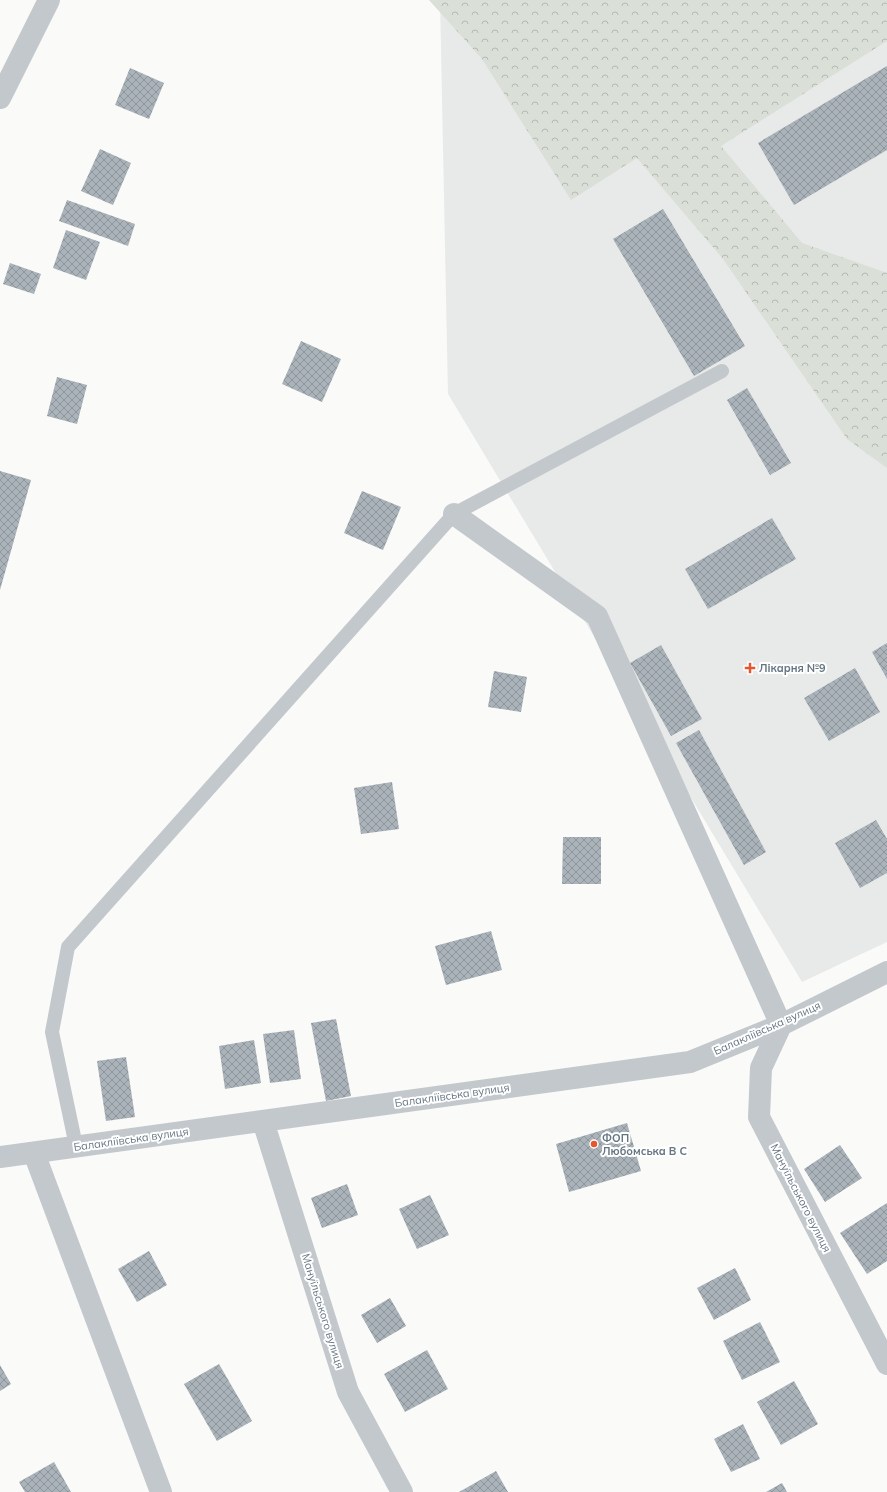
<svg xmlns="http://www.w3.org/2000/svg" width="887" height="1492" font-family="Mulish,sans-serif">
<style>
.built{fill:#e8e9e9}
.forest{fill:url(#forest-crowns)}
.building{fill:url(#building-cross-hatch)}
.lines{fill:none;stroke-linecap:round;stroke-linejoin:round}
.lane{stroke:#c3c8cc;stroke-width:14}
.street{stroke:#c3c8cc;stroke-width:22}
.poi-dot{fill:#e4572e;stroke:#fff;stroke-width:1.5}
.labels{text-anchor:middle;stroke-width:4;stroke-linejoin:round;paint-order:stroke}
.poi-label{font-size:11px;font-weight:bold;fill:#657683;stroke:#fff;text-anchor:start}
.street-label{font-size:11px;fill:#657683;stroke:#fff}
</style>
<defs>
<pattern id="forest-crowns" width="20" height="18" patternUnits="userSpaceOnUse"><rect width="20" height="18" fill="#dadfd7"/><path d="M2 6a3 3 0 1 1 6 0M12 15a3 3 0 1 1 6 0" fill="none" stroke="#b4b9b4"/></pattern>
<pattern id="building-cross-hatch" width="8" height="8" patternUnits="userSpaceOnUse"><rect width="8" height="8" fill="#aab3b9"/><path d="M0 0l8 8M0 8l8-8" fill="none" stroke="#8e969c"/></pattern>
</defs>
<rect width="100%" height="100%" fill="#fafaf8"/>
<path class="built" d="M440,0H887V942L802,982L448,394Z"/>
<path class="forest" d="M429,0H887V41L721,146L802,243L887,273V468L847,439L723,259L637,158L571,200L482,59Z"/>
<path class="building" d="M887,66V150L794,205L758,143Z
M130,68L164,83L149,119L115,105Z
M100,149L131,163L113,205L81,191Z
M67,200L135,224L128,246L59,221Z
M663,209L745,346L694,376L613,239Z
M66,230L100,242L86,280L53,268Z
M10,263L41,274L34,294L3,284Z
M301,341L341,359L322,402L282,384Z
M57,377L87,385L77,424L47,416Z
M747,388L791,463L770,475L727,400Z
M0,471L31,480L0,590Z
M362,491L401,507L383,550L344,533Z
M772,518L796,559L708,609L685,569Z
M887,643V679L872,652Z
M661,645L702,719L671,736L630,663Z
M855,668L880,712L829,741L804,698Z
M494,671L527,677L521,712L488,707Z
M699,730L766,852L744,865L676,743Z
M392,782L399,829L361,834L354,788Z
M876,820L887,839V873L860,888L835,843Z
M563,837H601V884H562Z
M491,931L502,970L446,985L435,946Z
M336,1019L351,1096L326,1101L311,1023Z
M294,1030L301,1079L270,1083L263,1034Z
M254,1040L261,1083L225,1089L219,1046Z
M126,1057L135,1117L106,1121L97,1061Z
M627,1123L641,1171L569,1192L556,1144Z
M840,1145L862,1178L825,1202L804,1169Z
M347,1184L358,1215L322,1228L311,1198Z
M430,1195L449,1235L417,1249L399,1209Z
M887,1203V1261L867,1274L840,1233Z
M149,1251L167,1285L137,1302L118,1269Z
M735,1268L751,1300L714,1320L697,1288Z
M390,1298L406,1326L377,1343L361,1315Z
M760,1322L780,1362L742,1380L723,1341Z
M427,1350L448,1389L405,1412L384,1374Z
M219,1364L252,1421L217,1441L184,1384Z
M0,1365L11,1384L0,1391Z
M794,1381L818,1424L781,1445L757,1402Z
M743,1424L760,1459L731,1472L714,1439Z
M54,1462L71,1492H25L19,1482Z
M496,1471L508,1492H459Z
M782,1483L787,1492H766Z"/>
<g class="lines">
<path class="lane" d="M76,1146L52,1032L68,947L454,514L722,371"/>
<path class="street" d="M0,98L49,0
M454,514L597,616L781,1025L761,1068L759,1117L887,1364
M263,1121L348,1392L402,1492
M34,1153L161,1492
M0,1157L690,1062L781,1025L887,972"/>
</g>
<g class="poi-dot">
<path d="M748 662h4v4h4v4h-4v4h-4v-4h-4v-4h4z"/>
<circle cx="594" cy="1144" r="4"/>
</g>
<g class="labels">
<g class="poi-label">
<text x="759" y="672">Лікарня №9</text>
<text x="602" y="1142">ФОП<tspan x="602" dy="13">Любомська В С</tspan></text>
</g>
<g class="street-label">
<text transform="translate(767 1028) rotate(-24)" y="4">Балакліївська вулиця</text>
<text transform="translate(452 1095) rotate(-8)" y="4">Балакліївська вулиця</text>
<text transform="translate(131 1139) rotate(-8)" y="4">Балакліївська вулиця</text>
<text transform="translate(801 1198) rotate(63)" y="4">Мануїльського вулиця</text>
<text transform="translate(323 1311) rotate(73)" y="4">Мануїльського вулиця</text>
</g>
</g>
</svg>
